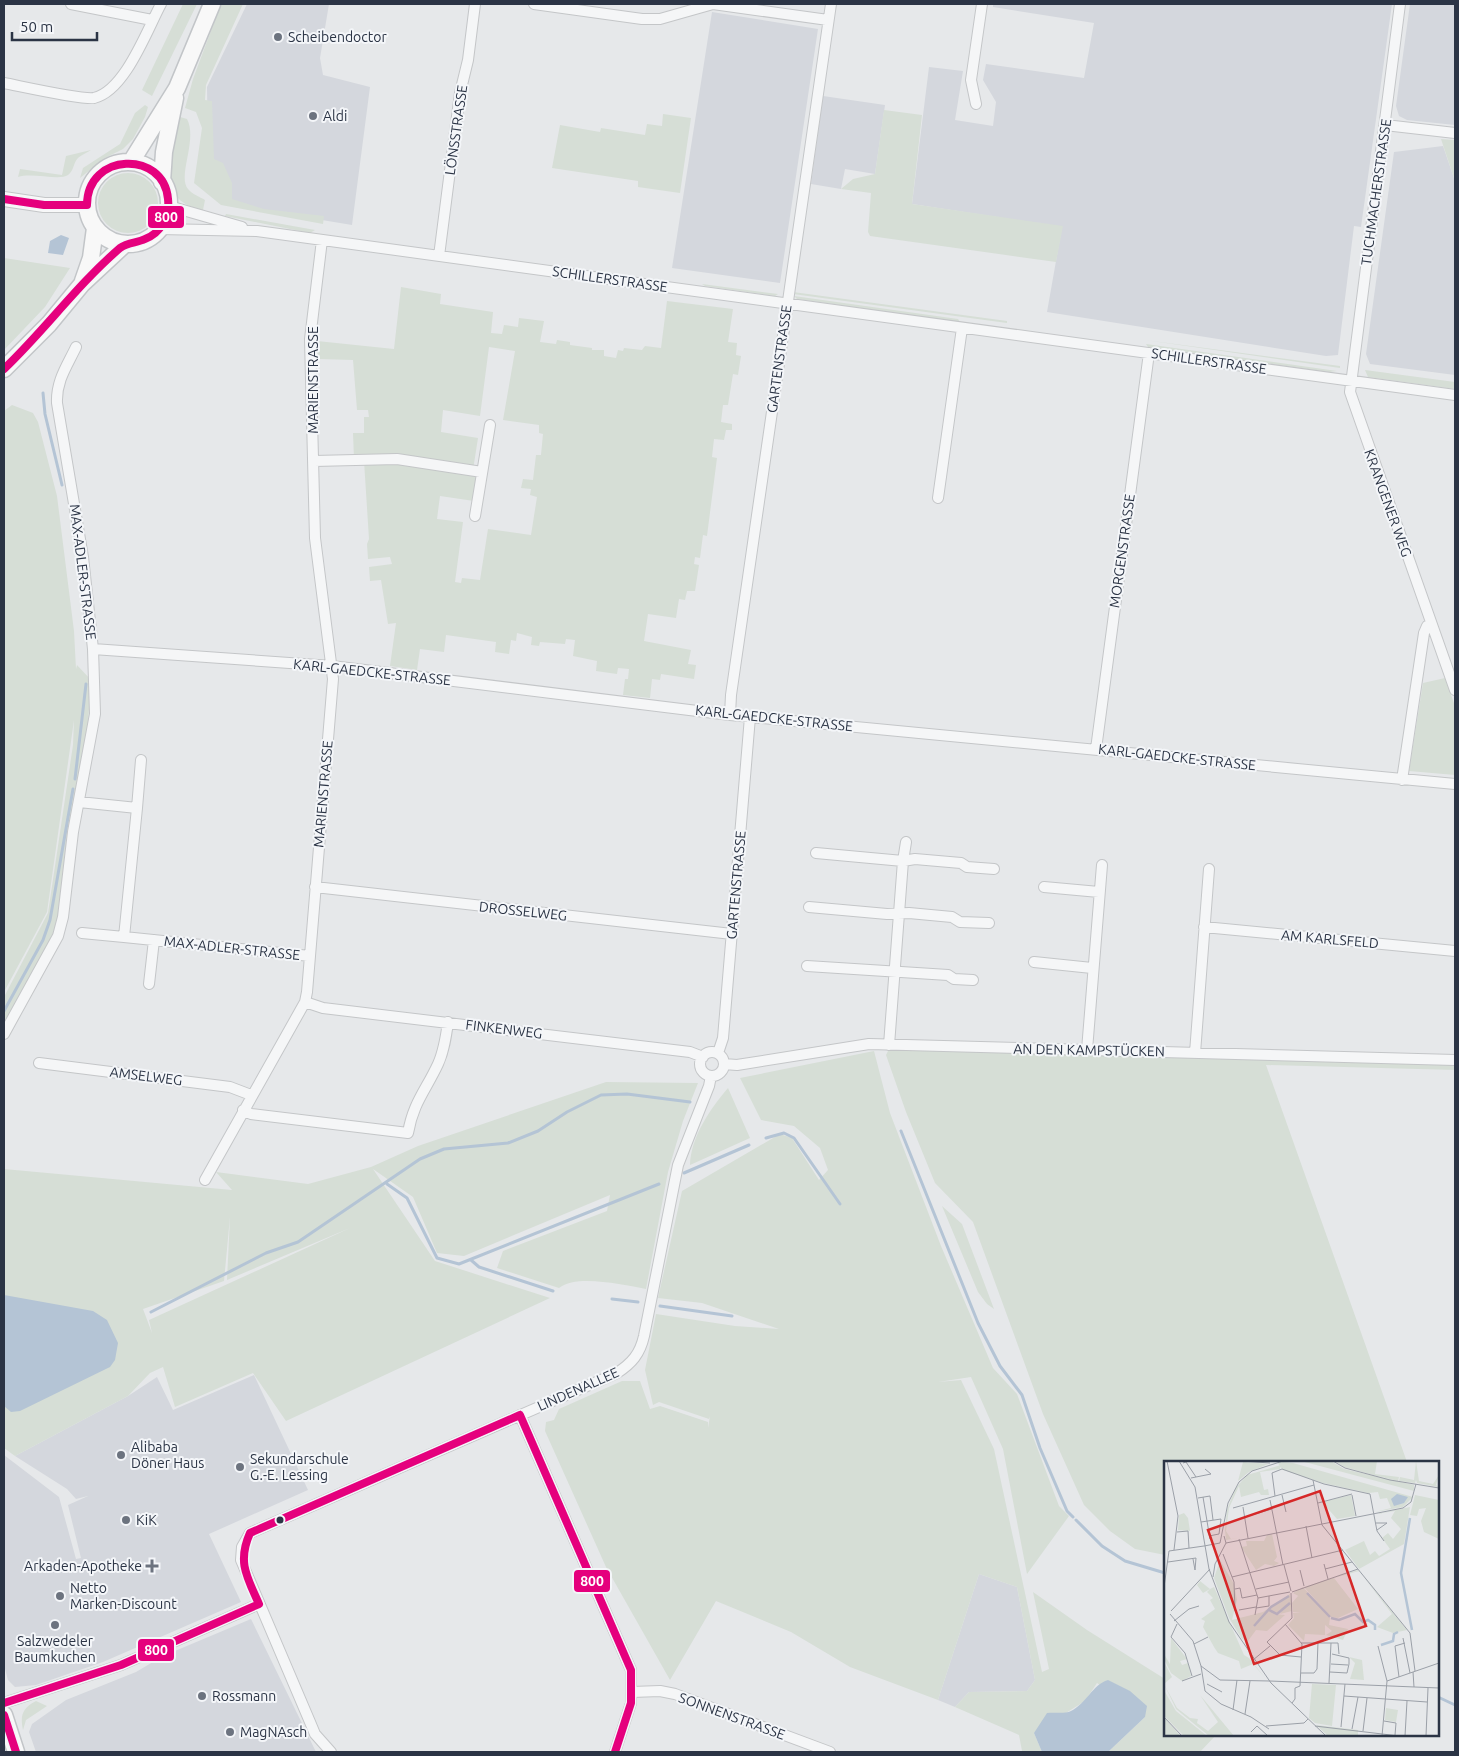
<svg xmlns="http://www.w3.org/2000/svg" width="1459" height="1756" font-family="Ubuntu,sans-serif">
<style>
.built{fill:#d4d7dd}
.green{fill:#d6ded6;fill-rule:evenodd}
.water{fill:#b4c4d5}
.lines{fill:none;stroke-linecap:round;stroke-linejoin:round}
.stream{stroke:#b4c4d5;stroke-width:3}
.minor-casing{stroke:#c4c6c8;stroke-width:12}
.secondary-casing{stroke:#c4c6c8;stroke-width:16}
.primary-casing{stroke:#c2c5c8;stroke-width:19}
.minor{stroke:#f5f6f7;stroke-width:10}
.secondary{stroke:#f8f8f8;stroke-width:14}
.primary{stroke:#f8f8f8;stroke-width:16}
.bus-1-casing{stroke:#f4f6f9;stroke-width:11}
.bus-1{stroke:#e5007d;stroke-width:8}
.poi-dot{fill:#6c737f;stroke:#f4f6f9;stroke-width:2}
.bus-dot{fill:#2b3445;stroke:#f4f6f9;stroke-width:2}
.labels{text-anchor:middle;stroke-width:4;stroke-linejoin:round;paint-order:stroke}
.poi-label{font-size:14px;fill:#2b3445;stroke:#f4f6f9;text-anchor:start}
.street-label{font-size:14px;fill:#2b3445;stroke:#f4f6f9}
.inset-river{fill:none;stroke:#b4c4d5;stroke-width:2.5}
.inset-road{fill:none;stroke:#9ba0a8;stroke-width:1}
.view{fill:#d62828;fill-opacity:0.15;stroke:#d62828;stroke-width:2.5}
.inset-edge{fill:none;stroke:#2b3445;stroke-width:2.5}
.line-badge{stroke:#f4f6f9;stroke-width:2}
.badge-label{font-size:14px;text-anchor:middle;font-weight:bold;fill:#fff}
</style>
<rect width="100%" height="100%" fill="#e6e8ea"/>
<path class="built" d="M247,4H329L320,58L323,75L370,87L352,225L225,204L208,156L207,87Z
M993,4H1392L1361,227L1354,226L1338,355L1326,356L1047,312L1062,227L912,204L929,67L963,71L955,120L993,126L996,102L983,80L986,64L1084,78L1094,23L993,7Z
M1410,4H1455V125L1407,120L1399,116L1396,106Z
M712,12L818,29L780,283L672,268Z
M823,96L885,105L875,174L845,169L841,189L811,184Z
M1443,146L1455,181V375L1370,364L1366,354L1394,152Z
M254,1375L308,1490L209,1534L241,1602L103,1662L36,1685L15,1687L8,1680L4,1665V1455L59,1497L76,1559L81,1558L68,1505L88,1496L76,1499L67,1489L15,1456L128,1396L157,1377L173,1410Z
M979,1574L1017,1587L1035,1680L1027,1691L969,1692L955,1707L938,1700Z
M251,1619L316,1752H36L29,1732L32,1724L66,1700L136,1672L163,1656Z"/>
<path class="green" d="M183,4H197L152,96L142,90Z
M221,4H243L206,85L205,100L212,101L214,159L223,163L232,183V199L264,209L324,216L323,224L221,205L194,183L202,128L196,112L185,108L193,79Z
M145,105L148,107L145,117L133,139L123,149L105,158L80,178L83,168L120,144L135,113Z
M884,110L922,115L912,204L1063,226L1056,262L870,236L868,232L871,193L841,189L853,179L875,174Z
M663,114L691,118L680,193L638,187V181L552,168L560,125L600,132L601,128L645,135L647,124L662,126Z
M180,117L187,119C198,140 177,176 188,189C192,194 200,197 205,200L203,210C197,208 189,207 184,203C158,186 173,141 180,117Z
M1441,139L1455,140V181Z
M91,150C87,153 81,155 78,158C73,163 74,171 68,175C59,181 32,172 18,177L20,169L62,175L66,156Z
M98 203a30 30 0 1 1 60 0a30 30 0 1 1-60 0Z
M226,214L315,230L310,233L225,216Z
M4,258L70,268L45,307L4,350Z
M702,284L778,294L775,296L705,286Z
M401,287L441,294L440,304L493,312L491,333L502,334L504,325L518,327L519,318L544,321L540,342L556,344L557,340L570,342V345L592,348V350H604V356L616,358L618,350L623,351L624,348L642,350L645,346L661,348L667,301L733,309L728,342L737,343L736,355L741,356L738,375L733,374L728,405H723L721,422L732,424V430H726L724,440L714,439L712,457L717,458L707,536L703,535L700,558L695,557L694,564L699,565L695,591H687L685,600L679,599L676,618L648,614L644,641L691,650L688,664L696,665L694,679L661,674L660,680L652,679L650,698L623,695L625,679H628L629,669L618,668L617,674L596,671L597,661L573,656L575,640L566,639L565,644L540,642L539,646L531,645L532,637L517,633L516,641L511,640L509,654L495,652L496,642L446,635L444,652L420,649L417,670L390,666L396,623L388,624L381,580L370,581L369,567L392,564L390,557L368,559L367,544L369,539L364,461H397L477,472L474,501L440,496L437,519L463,522L455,582L461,583L462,578L480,580L488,529L531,535L537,497L530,495L531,489L521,488L523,479L533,480L536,455H541L543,434L539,433V425L503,420L515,351L489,347L480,416L443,410L441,432L478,438L473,470L406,460L354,459L353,433H364V417H369L368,410H357L353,360L318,359L317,341L394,349Z
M793,292L1007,321V323L793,294Z
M794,296L958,319L960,322L797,299Z
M1145,340L1340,366V368Z
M1146,344L1337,371L1329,372L1148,347Z
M1365,370L1455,382V389L1368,377Z
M12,405L33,413L38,422L57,496L74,631L76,669L77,665L91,680L87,738L56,931L4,1025V997L48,913L73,745L74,720L47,912L4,992V411Z
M1445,678L1455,706V775L1409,771L1423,683Z
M889,1049L1455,1065V1070L1266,1065L1407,1462H1165V1555L1135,1549L1110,1531L1084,1505L1043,1414L973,1222L935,1183L906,1112L886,1055Z
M874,1051L890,1113L941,1246L993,1368L1017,1394L1059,1506L1069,1516L1027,1574L1003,1449L971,1377L938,1382L961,1380L994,1449L1042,1672L1049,1669L1033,1592L1087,1630L1165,1679V1735H1216L1200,1752H1108L1145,1717L1097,1683L1085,1701L1034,1733L1042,1752H1024L1022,1751L1019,1735L955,1707L969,1692L1027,1691L1035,1680L1017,1587L979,1574L938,1700L850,1667L791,1632L716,1601L670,1680L606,1567L545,1431L546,1422L554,1420L559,1409L622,1381H640L650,1409L660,1406L708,1422V1428L710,1416L709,1419L659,1402L653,1405L645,1370L656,1314L735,1326L779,1329L702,1303L658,1298L682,1191L780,1134L792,1138L819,1180L828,1170L820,1148L794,1126L761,1120L740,1078Z
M606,1082L698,1083L683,1121L668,1172L646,1289C623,1285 577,1274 559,1288L497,1268L503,1251L607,1211L610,1195L464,1256L437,1253L413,1197L373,1169L435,1261L550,1298L286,1421L253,1373L175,1407L163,1367L150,1373L128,1396L15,1456L4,1448V1169L232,1190L216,1172L308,1184L371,1167L418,1146ZM230,1217L227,1280L350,1228L149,1320L152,1333L143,1309L224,1281Z
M728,1088L750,1138L690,1165C691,1137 710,1109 728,1088Z
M942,1206L962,1224L994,1309L987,1304L978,1292Z
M36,1701L47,1706L26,1720L23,1730C20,1716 22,1708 36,1701Z"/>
<path class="water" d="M61,235L69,238L63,255L48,253L50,241Z
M4,1295L93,1311L107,1320L118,1343L115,1360L110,1367L20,1411L11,1412L4,1406Z
M1108,1680L1130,1691L1147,1706L1145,1717L1108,1752H1042L1034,1733L1047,1713C1054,1712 1065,1714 1071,1711C1087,1703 1092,1685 1108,1680Z"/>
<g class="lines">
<path class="stream" d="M43,393L45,414L62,485
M75,779L86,684
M4,1011L43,940L50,920L73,789
M901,1131L978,1323L1000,1366L1022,1395L1040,1448L1067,1511L1073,1517
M766,1138L784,1133L794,1138L840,1204
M684,1173L749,1145
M387,1184L407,1198L437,1258L459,1264L659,1184
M471,1260L479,1267L553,1291
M612,1299L638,1302
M660,1306L732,1316
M151,1312L266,1253L298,1242L420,1159L444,1149L508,1143L538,1131L567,1112L601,1095L627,1094L690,1102
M1076,1520L1102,1546L1125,1561L1165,1573
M1438,1697L1455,1705"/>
<g class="minor-casing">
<path id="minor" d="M71,4L152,20
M534,4L642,19H660L713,4
M713,4L828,20
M1400,4L1350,392L1455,690
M4,83C20,86 82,100 94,98C125,91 147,30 161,4
M976,104L971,80L982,4
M1385,125L1455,133
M169,206L242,227
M159,229L257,231L1455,395
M439,256L460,93L468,60L475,4
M314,461L397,459L482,472
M938,498L962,328
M475,516L490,425
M93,649L332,666L730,715L1455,784
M730,715L731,695L831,4
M1096,749L1149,353
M1402,780L1424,633L1427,626L1432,625
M79,802L137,808L124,937L310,956
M137,808L141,760
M816,853L903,861L915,859L961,863L967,867L994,869
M315,887L732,934
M1044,887L1099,892
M809,907L887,914L909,913L952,917L960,922L989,923
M1204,927L1455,951
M82,933L124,937
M1034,962L1092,968
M807,966L948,975L954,979L973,980
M149,984L154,940
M305,1002L323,1008L690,1052L703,1057
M4,1034L58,936L63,917L73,832L95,714L93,649L83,557L57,403C56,381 67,366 76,347
M889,1045L903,861L906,842
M1087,1050L1102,865
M700 1064a12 12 0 1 1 24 0a12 12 0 1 1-24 0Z
M718,1053L723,1038L750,717
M1195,1053L1209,869
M39,1063L230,1087L251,1095
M724,1064L737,1065L869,1044L1455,1060
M243,1110L251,1114L408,1133C413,1103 426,1090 438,1064C444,1051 446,1037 448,1022
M205,1180L305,1002L307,992L333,679L315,538L310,339L322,240
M520,1415L631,1670V1703L615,1752
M632,1692L660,1691L675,1694L830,1752
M4,1703L121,1665L259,1604
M331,1752L315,1734L310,1722L241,1560L242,1547L250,1533L617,1373C632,1363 640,1354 644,1336L678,1165L709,1086L711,1076"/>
</g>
<g class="secondary-casing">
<path id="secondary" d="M4,199L44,205H87"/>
</g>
<g class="primary-casing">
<path id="primary" d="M131,162L177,88L212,4
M87 203a41 41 0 1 1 82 0a41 41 0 1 1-82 0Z
M162,182L164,152L175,98
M83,281L91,258L95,228
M4,369L49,324L82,284L125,244
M4,1715L16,1752"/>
</g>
<use href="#minor" class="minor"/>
<use href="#secondary" class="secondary"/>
<use href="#primary" class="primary"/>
<g class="bus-1-casing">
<path id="bus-1" d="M4,199L44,205H87C87,152 164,150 168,199C170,216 161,233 145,239C137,243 128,242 120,248C77,285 45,330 4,369
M520,1415L631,1670V1703L615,1752
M4,1703L121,1665L259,1604C247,1577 237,1562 250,1533L520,1415
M4,1715L16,1752"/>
</g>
<use href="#bus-1" class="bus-1"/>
</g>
<g class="poi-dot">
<circle cx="278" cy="37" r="5"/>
<circle cx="313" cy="116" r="5"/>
<circle cx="121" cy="1455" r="5"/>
<circle cx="240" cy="1467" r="5"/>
<circle cx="126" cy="1520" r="5"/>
<path d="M149.5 1558.5h5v5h5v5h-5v5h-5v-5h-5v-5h5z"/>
<circle cx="60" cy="1596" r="5"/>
<circle cx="55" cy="1625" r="5"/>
<circle cx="202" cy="1696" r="5"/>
<circle cx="230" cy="1732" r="5"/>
</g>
<circle class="bus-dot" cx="280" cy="1520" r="4.5"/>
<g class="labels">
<g class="poi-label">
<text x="288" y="42">Scheibendoctor</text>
<text x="323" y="121">Aldi</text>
<text x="131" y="1452">Alibaba<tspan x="131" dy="16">Döner Haus</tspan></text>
<text x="250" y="1464">Sekundarschule<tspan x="250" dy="16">G.-E. Lessing</tspan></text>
<text x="136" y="1525">KiK</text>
<text x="142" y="1571" text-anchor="end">Arkaden-Apotheke</text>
<text x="70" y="1593">Netto<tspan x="70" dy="16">Marken-Discount</tspan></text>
<text x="55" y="1646" text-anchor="middle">Salzwedeler<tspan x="55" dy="16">Baumkuchen</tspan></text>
<text x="212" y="1701">Rossmann</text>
<text x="240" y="1737">MagNAsch</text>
</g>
<g class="street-label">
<text transform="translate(456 130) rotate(-82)" y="5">LÖNSSTRASSE</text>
<text transform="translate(1376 192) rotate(-82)" y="5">TUCHMACHERSTRASSE</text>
<text transform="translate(610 279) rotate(8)" y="5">SCHILLERSTRASSE</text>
<text transform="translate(779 359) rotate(-82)" y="5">GARTENSTRASSE</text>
<text transform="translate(1209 361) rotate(8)" y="5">SCHILLERSTRASSE</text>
<text transform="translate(313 380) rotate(-90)" y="5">MARIENSTRASSE</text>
<text transform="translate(1388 503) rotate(70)" y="5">KRANGENER WEG</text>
<text transform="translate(1122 551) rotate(-82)" y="5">MORGENSTRASSE</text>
<text transform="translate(83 572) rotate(83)" y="5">MAX-ADLER-STRASSE</text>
<text transform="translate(372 672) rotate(6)" y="5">KARL-GAEDCKE-STRASSE</text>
<text transform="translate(774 718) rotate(6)" y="5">KARL-GAEDCKE-STRASSE</text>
<text transform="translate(1177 757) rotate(6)" y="5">KARL-GAEDCKE-STRASSE</text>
<text transform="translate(323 794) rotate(-85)" y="5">MARIENSTRASSE</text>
<text transform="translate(736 885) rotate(-85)" y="5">GARTENSTRASSE</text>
<text transform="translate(523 911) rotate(6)" y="5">DROSSELWEG</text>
<text transform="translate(1330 939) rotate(5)" y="5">AM KARLSFELD</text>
<text transform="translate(232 948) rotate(6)" y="5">MAX-ADLER-STRASSE</text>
<text transform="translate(504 1029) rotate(7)" y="5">FINKENWEG</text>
<text transform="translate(1089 1050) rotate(1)" y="5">AN DEN KAMPSTÜCKEN</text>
<text transform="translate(146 1076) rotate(7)" y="5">AMSELWEG</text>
<text transform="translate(578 1389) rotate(-24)" y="5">LINDENALLEE</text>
<text transform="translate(732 1716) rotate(20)" y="5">SONNENSTRASSE</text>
</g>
</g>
<g transform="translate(1164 1461)">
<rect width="275" height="275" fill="#e6e8ea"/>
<path d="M84,0H110L129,2L249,36L239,46L211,51L227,47L223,37L216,38L214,31L204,32L159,22L119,9L113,1ZM137,0H167L180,8L250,24V30ZM171,0H213L211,13L235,16L234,20L209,14L180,6ZM252,0L255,20L269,23L275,14L272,24L275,26L253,22L252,19L251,22L235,20L236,16L250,19ZM79,1L94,2L104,3L85,11L74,20ZM117,4L116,8L96,11L100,29L104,28L105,34H97L95,31L77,36L75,25L65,47L62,70L67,78L75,77L62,79L61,69L63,49L71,28L83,14ZM187,34L191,55L173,58L158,41ZM251,34L275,39V78L260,71L257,60L262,47L255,48L253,55L246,54ZM246,46L240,83L195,108L181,89L200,80L206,94L211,90L215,95L226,88L218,77L224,72L229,78L237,68L227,57L231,50L212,53ZM20,52L24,57L26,70L14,69L15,54ZM108,73L113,96L110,100L115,102L110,105L101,103L92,109L77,86L83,85L82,80H100L103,74ZM56,99L70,123L73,139L68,159L99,151L126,133L128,150L116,153L122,145L111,153L121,154L103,170L92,169L84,180L78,178L65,157L50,117ZM194,109L243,169L229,172L213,166L228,153L195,110L170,117L194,148L174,157L167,156L140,126ZM36,120L46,128L50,126L80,194L85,197L102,218L89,203L77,208L75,200L54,192L50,186L39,166L41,160L37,158L51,148L46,139L49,137L43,131L46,128L39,132L33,124ZM139,126L166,157L165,164L184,168L179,179L162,174L168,170L161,164V174L141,173L140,180L124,164L130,157L129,152L137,151H129L128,142L134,135L138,137L129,132ZM7,177L23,198L16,200L18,204L24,202L27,215L18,220L7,212L0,198V193L6,203ZM185,196L198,199L200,219L186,218L191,202ZM0,201L8,216L0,223L13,247L26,257L34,258L33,262L44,270L54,261L36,234L70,275H45L12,248L0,223ZM148,223L172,224L168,265L151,262L145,257ZM1,231L12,250L43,275H20L0,255ZM222,247L234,249L232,261L221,259ZM0,256L15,273L16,275H0ZM152,264L194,269V275H164Z" fill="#d6ded6"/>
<path d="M233,33L244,36L240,42L230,45L227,38Z" fill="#b4c4d5"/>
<path class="inset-river" d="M246,57L237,112L248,169M143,132L166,156M105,149L113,153L126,142M167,157L175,159L191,153L199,161L204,159L211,164V169M90,165L107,146L125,135M217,184L229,180L230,173L234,171"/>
<path class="inset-road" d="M3,0L14,55L10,89M15,0L31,26L45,108L65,161L107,222L162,275M77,0L106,2M169,0L181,7L226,19L275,27M19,2L22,1L32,16M118,8L160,23L206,33L213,70L220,80M27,17L47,13L41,8M149,19L158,64L246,172L251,210M118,34L122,51M188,34L192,55M111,35L108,12L118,8M39,36L46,78M34,37L46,35L49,59M106,39L119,104M154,42L188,33M79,46L84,77M69,47L150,24M81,56L108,48M37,61L57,58L55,73L45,75M212,62H223L213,69M142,65L148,97M13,71L24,70L25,87M75,78L94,137L91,154M56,82L64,42L75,21L88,10L119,0M62,82L239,47L247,41L252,23M40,85L56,82M5,90L40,85M59,93L70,121L71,150M4,101L32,97L31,109L29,98M160,103L164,118M120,104L127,130M161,108L188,101M136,109L140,125M49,116L51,103L62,82L60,75M68,116L179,89M0,126L5,90M71,128L76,127L78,137L93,134M92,128L125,121M128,131L194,108M127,132L128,157L103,181L116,194L137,196M94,137L126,131M92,147L105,145V135M75,149L92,146M7,150L46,108M6,153L29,180L37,205L56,219L106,220M10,160L25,148L35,145M13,163L7,176L21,192L28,215M121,163L138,183L136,225L131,227V238L128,242M239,177L246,212M137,182H174L175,193M30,183L44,176M214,185L223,220M89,199L106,185M167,203L184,204M37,205L41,230L57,243L87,256L105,268M166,211L183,212L185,203V197L168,193M249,211L250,226M137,212H150L153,208L154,181M235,216L231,185L241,182M18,220L37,213M106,220L275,227M165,222L167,182M43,223L58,231M180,235L263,241M69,249L73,219M81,253L86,220M0,256L18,275M220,260L232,262L231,274M102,265L140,262L144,258M151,265L235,275M177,266L181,223M188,268L194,236M199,270L203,237M87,271L93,265L104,275M218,275L223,220L275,202M241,275L243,240M262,275L264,227"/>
<path class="view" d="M156,30L202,165L90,203L44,69Z"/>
<rect width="275" height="275" class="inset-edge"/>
</g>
<g class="line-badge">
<rect x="147" y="205" width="38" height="24" rx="5" fill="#e5007d"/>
<rect x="573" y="1569" width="38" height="24" rx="5" fill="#e5007d"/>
<rect x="137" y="1638" width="38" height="24" rx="5" fill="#e5007d"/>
</g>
<g class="badge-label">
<text x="166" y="222">800</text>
<text x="592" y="1586">800</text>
<text x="156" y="1655">800</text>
</g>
<rect width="1459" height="1756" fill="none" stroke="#2b3445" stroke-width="10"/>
<path d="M12 32v8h85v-8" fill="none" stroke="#2b3445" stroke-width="2.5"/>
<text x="20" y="32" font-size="15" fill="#2b3445" stroke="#f4f6f9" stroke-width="4" paint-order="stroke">50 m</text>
</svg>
